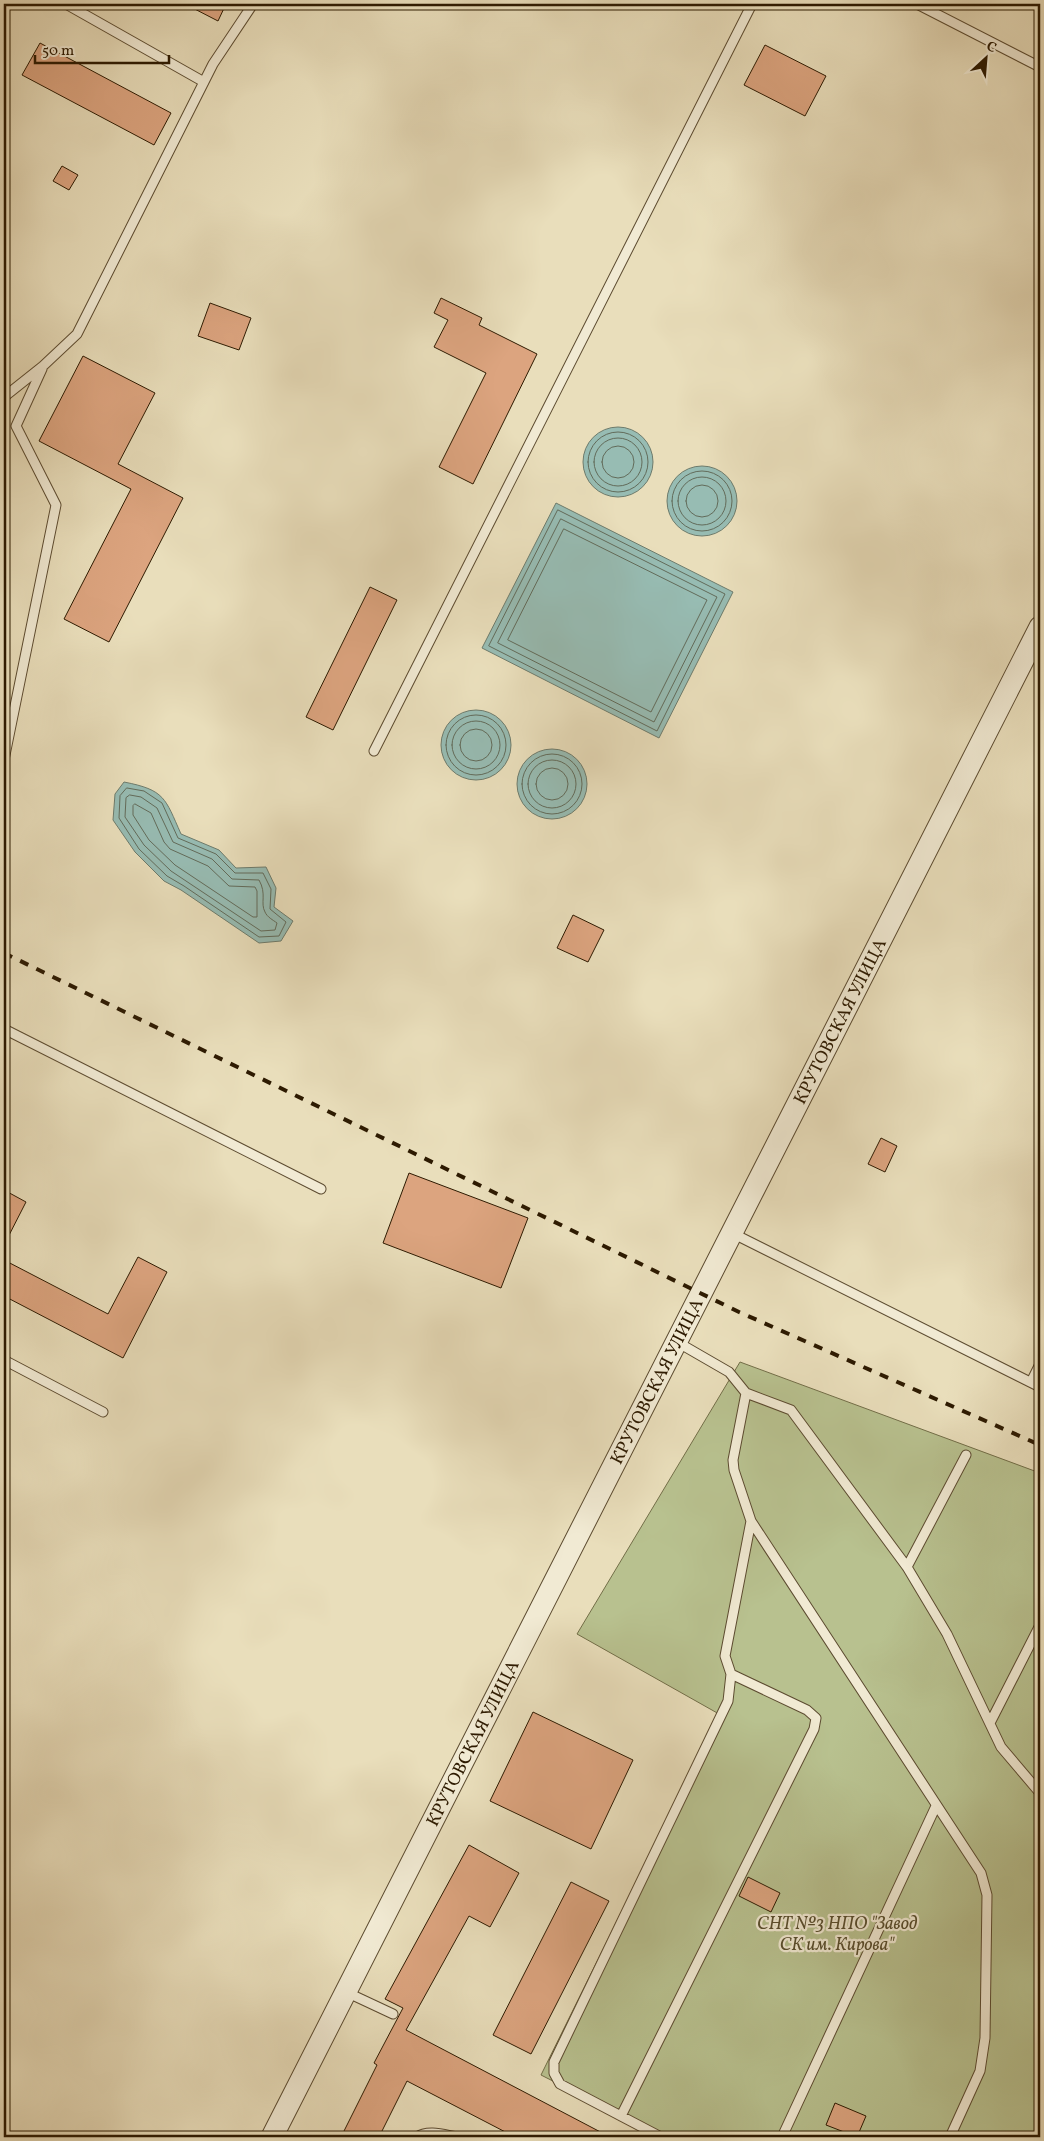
<svg xmlns="http://www.w3.org/2000/svg" width="1044" height="2141" font-family="Vollkorn,serif">
<style>
.green{fill:#b8c18f;stroke:#726e48}
.water{fill:#97bcb3;stroke:#6d7b6c}
.lines{fill:none;stroke-linecap:round;stroke-linejoin:round}
.shore{stroke:#626b5a;stroke-width:1}
.building{fill:#dca47f;stroke:#2d1a01}
.service-casing{stroke:#5c4b30;stroke-width:11}
.tertiary-casing{stroke:#5c4b30;stroke-width:23}
.service{stroke:#f1ead3;stroke-width:9}
.tertiary{stroke:#f1ead3;stroke-width:21}
.rail{stroke:#2d1a01;stroke-width:4;stroke-dasharray:9 9;stroke-linecap:butt}
.labels{text-anchor:middle;stroke-width:4.5;stroke-linejoin:round;paint-order:stroke}
.street-label{font-size:18px;fill:#2d1a01;stroke:#f1ead3}
.park-label{font-size:18px;font-style:italic;fill:#574c2c;stroke:#f1ead3}
</style>
<rect width="100%" height="100%" fill="#e9debb"/>
<filter id="stains"><feTurbulence type="fractalNoise" baseFrequency=".004" numOctaves="4"/><feColorMatrix values="0 0 0 0 .2 0 0 0 0 .09 0 0 0 0 .02 0 0 0 .5 -.17"/></filter>
<radialGradient id="worn" r=".72"><stop offset=".6" stop-color="#630" stop-opacity="0"/><stop offset="1" stop-color="#630" stop-opacity=".3"/></radialGradient>
<path class="green" d="M740,1362L1040,1473V2137H663L541,2075L719,1714L577,1634Z"/>
<path class="water" d="M583 462a35 35 0 1 1 70 0a35 35 0 1 1-70 0Z
M667 501a35 35 0 1 1 70 0a35 35 0 1 1-70 0Z
M556,503L733,592L659,738L482,648Z
M441 745a35 35 0 1 1 70 0a35 35 0 1 1-70 0Z
M517 784a35 35 0 1 1 70 0a35 35 0 1 1-70 0Z
M124,782C165,790 165,798 181,834L219,850L236,868L266,867L276,888L274,907L293,921L281,941L259,943L181,890L164,881L135,852L113,820L115,794Z"/>
<g class="lines">
<path class="shore" d="M588 462a30 30 0 1 1 60 0a30 30 0 1 1-60 0Z
M594 462a24 24 0 1 1 48 0a24 24 0 1 1-48 0Z
M602 462a16 16 0 1 1 32 0a16 16 0 1 1-32 0Z
M672 501a30 30 0 1 1 60 0a30 30 0 1 1-60 0Z
M678 501a24 24 0 1 1 48 0a24 24 0 1 1-48 0Z
M686 501a16 16 0 1 1 32 0a16 16 0 1 1-32 0Z
M558,510L725,594L657,731L489,646Z
M561,519L717,597L654,722L498,643Z
M564,529L707,600L651,712L508,640Z
M446 745a30 30 0 1 1 60 0a30 30 0 1 1-60 0Z
M452 745a24 24 0 1 1 48 0a24 24 0 1 1-48 0Z
M460 745a16 16 0 1 1 32 0a16 16 0 1 1-32 0Z
M522 784a30 30 0 1 1 60 0a30 30 0 1 1-60 0Z
M528 784a24 24 0 1 1 48 0a24 24 0 1 1-48 0Z
M536 784a16 16 0 1 1 32 0a16 16 0 1 1-32 0Z
M127,788L144,791L162,803L178,838L216,854L235,873H263L271,889L270,909L286,922L279,936L259,937L184,886L167,876L139,849L119,818L120,796Z
M130,795L141,797L157,808L173,842L212,859L232,879L259,880C267,894 260,903 265,912C267,917 273,920 277,923L275,930L261,931L171,871L144,845L125,817L126,798Z
M135,804L151,813L164,842L170,849L208,866L229,886L255,887L257,891V917H253L175,865L149,840L133,815V806Z"/>
</g>
<path class="building" d="M185,4H226L218,21Z
M40,43L171,113L154,145L22,75Z
M765,45L826,76L805,116L744,85Z
M62,166L78,175L69,190L53,181Z
M441,298L482,318L479,325L537,354L473,484L439,467L486,373L434,347L448,320L434,313Z
M210,303L251,318L239,350L198,336Z
M83,356L155,393L118,464L183,498L109,642L64,619L131,489L39,441Z
M370,587L397,600L333,730L306,717Z
M573,915L604,930L588,962L557,948Z
M881,1138L897,1146L885,1172L868,1164Z
M409,1173L528,1218L501,1288L383,1243Z
M4,1190L26,1202L4,1245Z
M138,1257L167,1272L123,1358L4,1296V1260L108,1314Z
M533,1712L633,1760L591,1849L490,1801Z
M469,1845L519,1873L490,1927L469,1916L406,2030L610,2137H515L407,2081L379,2137H341L377,2065L374,2063L403,2008L385,1999Z
M748,1877L780,1893L771,1912L739,1896Z
M571,1882L609,1901L531,2054L493,2035Z
M835,2103L866,2116L857,2137L826,2125Z"/>
<g class="lines">
<g class="service-casing">
<path id="service" d="M66,4L204,82
M917,4L1040,67
M4,397L43,366L77,334L213,64L253,4
M374,751L752,4
M4,760L56,505L16,426L42,369
M4,1029L321,1189
M732,1233L1040,1387
M677,1342L729,1372L746,1393L791,1410L907,1567L947,1634L1001,1747L1040,1793
M4,1360L103,1412
M1031,1382L1040,1364
M746,1393L733,1460L734,1470L751,1521L981,1873L987,1895L985,2038L980,2071L950,2137
M907,1567L966,1455
M990,1723L1040,1625
M346,1992L393,2014
M621,2116L814,1729L816,1718L807,1710L731,1674
M417,2137C428,2129 445,2135 457,2137
M661,2137L560,2084L554,2073V2062L728,1701L731,1674L725,1656L751,1521
M782,2137L936,1806"/>
</g>
<g class="tertiary-casing">
<g id="tertiary">
<path id="s1" d="M272,2137L1040,627"/>
</g>
</g>
<use href="#service" class="service"/>
<use href="#tertiary" class="tertiary"/>
<path class="rail" d="M4,953L739,1312L1040,1445"/>
</g>
<g class="labels">
<g class="street-label">
<text dy="6" stroke="none"><textPath href="#s1" startOffset="1252">КРУТОВСКАЯ УЛИЦА</textPath></text>
<text dy="6" stroke="none"><textPath href="#s1" startOffset="848">КРУТОВСКАЯ УЛИЦА</textPath></text>
<text dy="6" stroke="none"><textPath href="#s1" startOffset="442">КРУТОВСКАЯ УЛИЦА</textPath></text>
</g>
<g class="park-label">
<text x="837" y="1929">СНТ №3 НПО "Завод<tspan x="837" dy="21">СК им. Кирова"</tspan></text>
</g>
</g>
<rect width="1044" height="2141" fill="none" stroke="#e9debb" stroke-width="20"/>
<rect x="5" y="5" width="1034" height="2131" fill="none" stroke="#2d1a01" stroke-width="2.5"/>
<rect x="10" y="10" width="1024" height="2121" fill="none" stroke="#2d1a01"/>
<g transform="translate(986 58) rotate(26)" stroke="#f1ead3" stroke-width="4" paint-order="stroke">
<path d="M0-4L9 19L0 12L-9 19Z" fill="#2d1a01"/>
<text y="-8" font-size="14" font-weight="bold" text-anchor="middle" fill="#2d1a01">С</text>
</g>
<path d="M35 55v8h134v-8" fill="none" stroke="#2d1a01" stroke-width="2.5"/>
<text x="42" y="55" font-size="15" fill="#2d1a01" stroke="#f1ead3" stroke-width="4" paint-order="stroke">50 m</text>
<rect width="100%" height="100%" filter="url(#stains)"/>
<rect width="100%" height="100%" fill="url(#worn)"/>
</svg>
